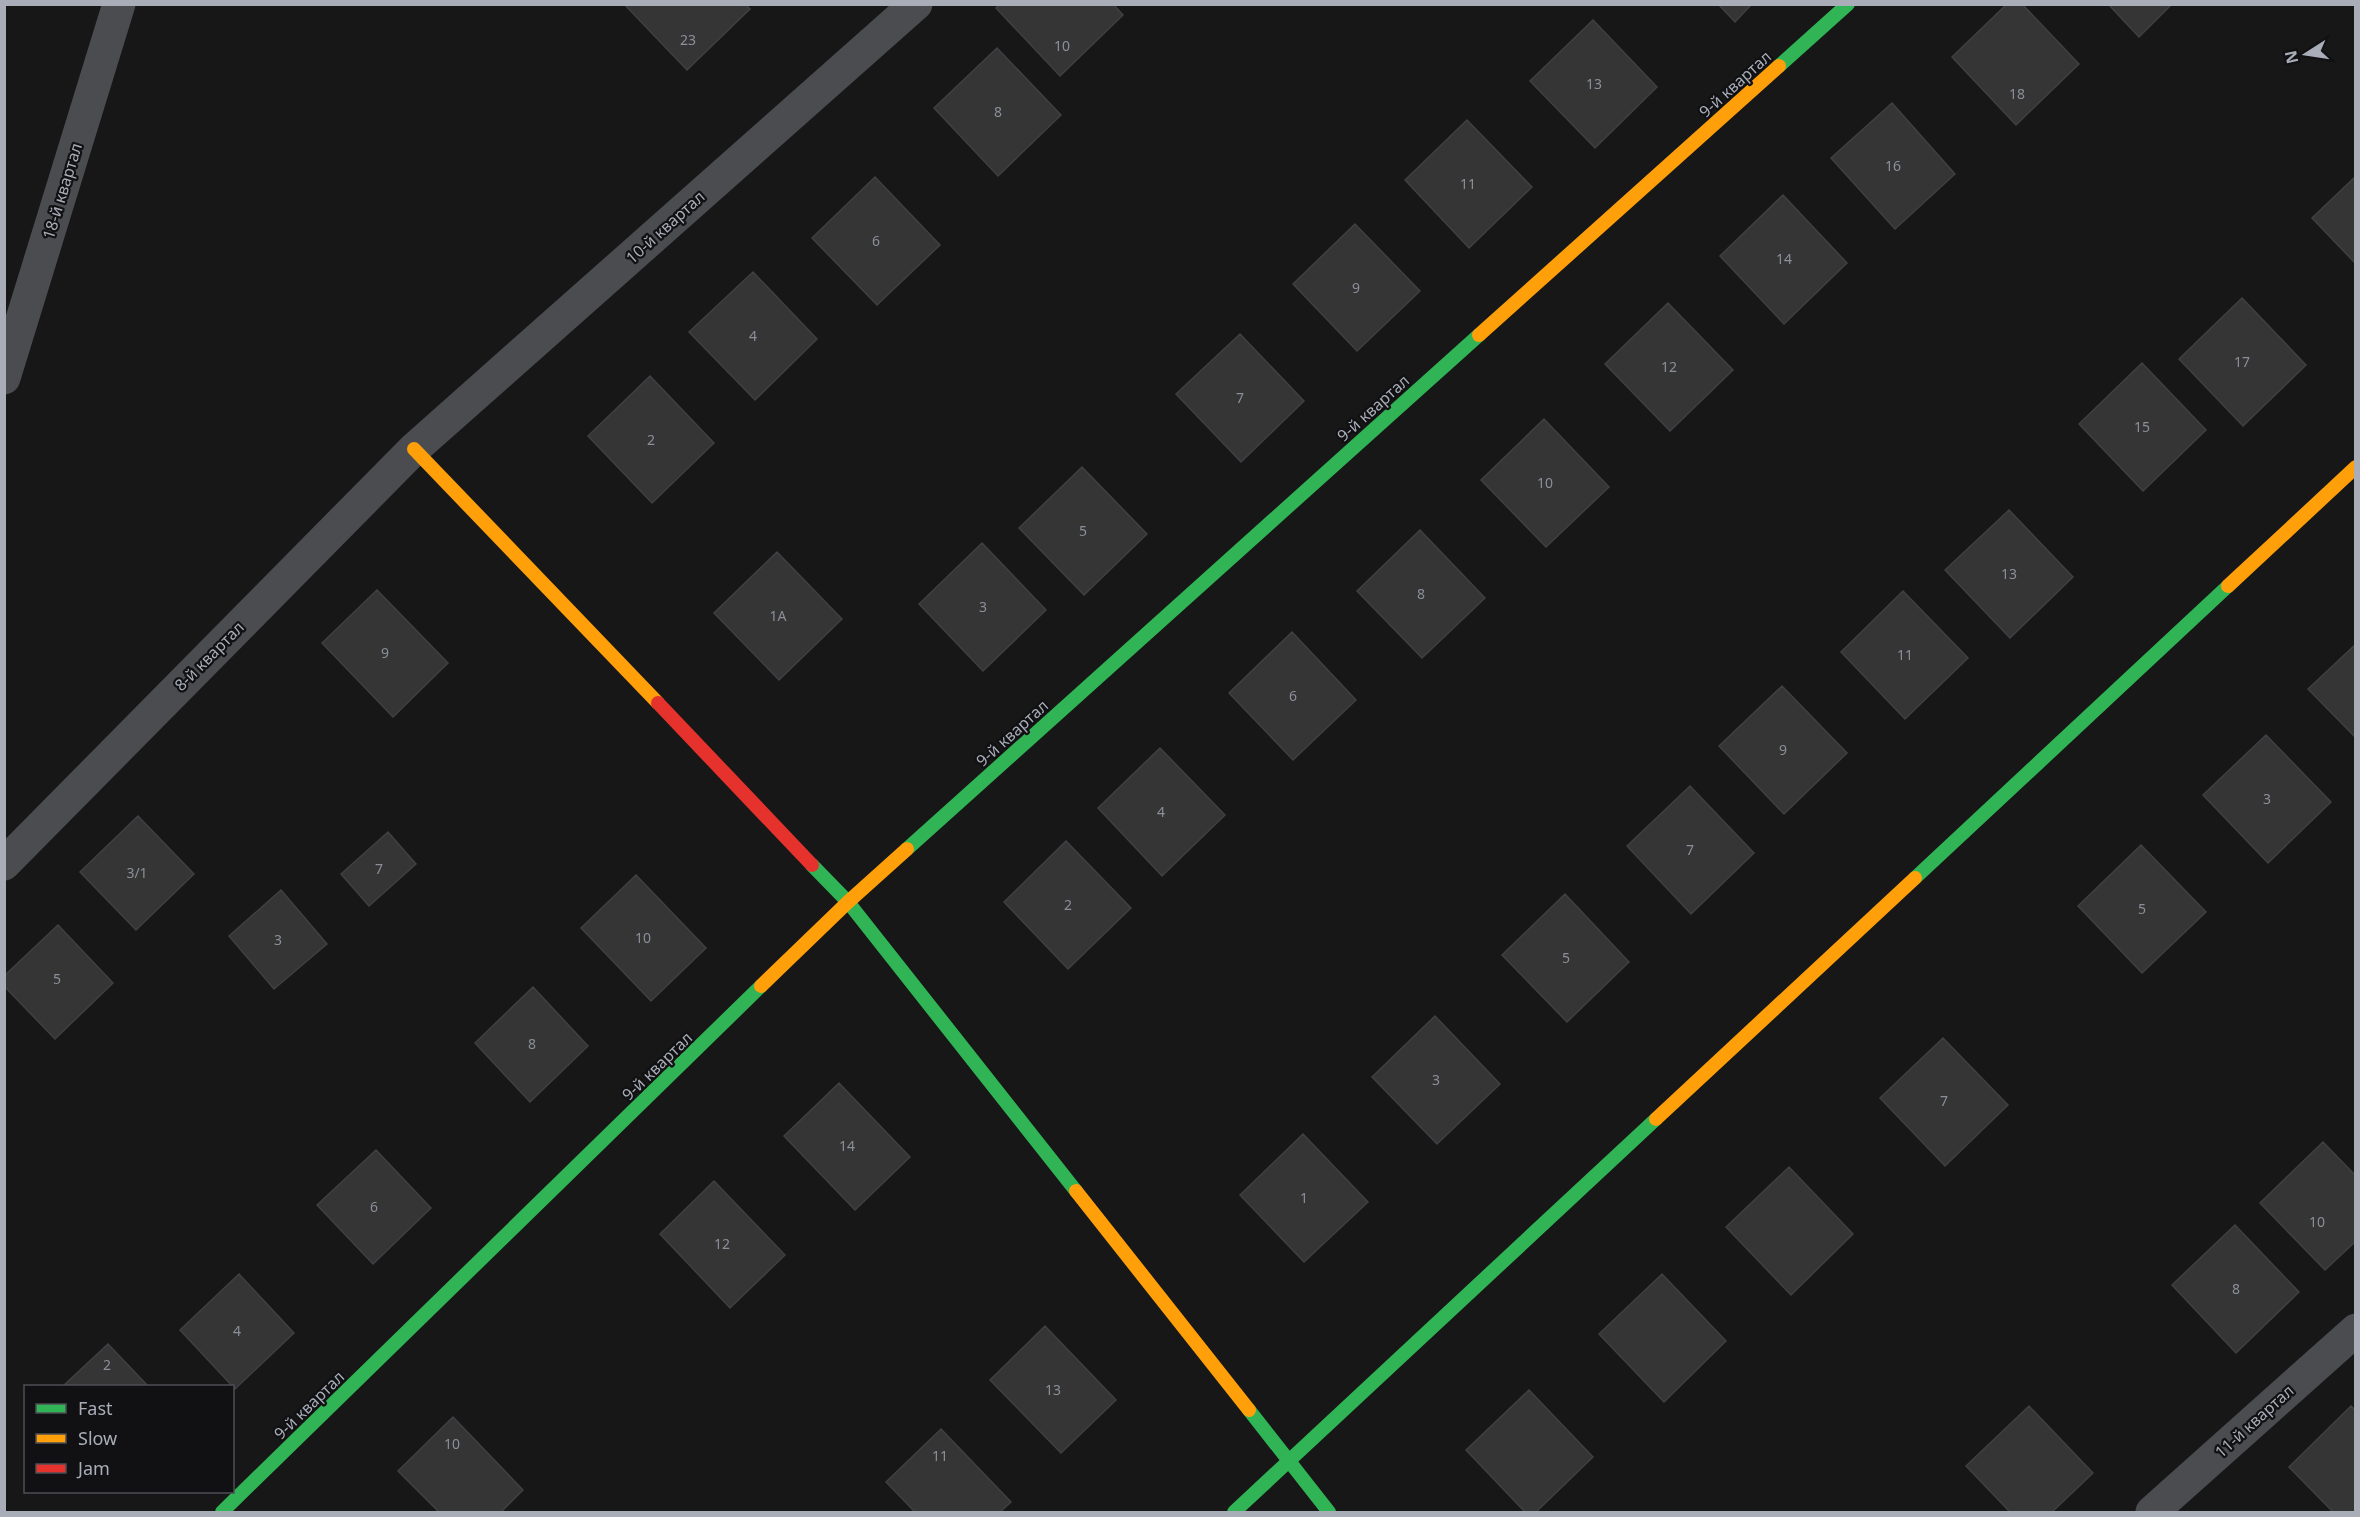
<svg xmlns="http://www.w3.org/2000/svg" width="2360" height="1517" font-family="'Noto Sans',sans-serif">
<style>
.building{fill:#353536;stroke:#3f4043;stroke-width:1.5}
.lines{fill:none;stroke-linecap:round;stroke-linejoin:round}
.street{stroke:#4b4c50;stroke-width:33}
.fast{stroke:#30b455;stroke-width:14}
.slow{stroke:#ff9f0a;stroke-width:14}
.jam{stroke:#e5322d;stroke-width:14}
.labels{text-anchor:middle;stroke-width:4.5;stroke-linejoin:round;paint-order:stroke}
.number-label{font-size:14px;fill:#8b8f98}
.street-label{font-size:16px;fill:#a8adb8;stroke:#111113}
</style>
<rect width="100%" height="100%" fill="#171717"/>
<path class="building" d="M624,4H745L750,9L687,70Z
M1000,4H1113L1123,15L1060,76L996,8Z
M1718,4H1752L1735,22Z
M2007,4H2022L2079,64L2016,125L1952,57Z
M2108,4H2172L2139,37Z
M1593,20L1657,87L1595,148L1530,81Z
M997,48L1061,115L998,176L934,108Z
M1892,103L1955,174L1895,229L1831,158Z
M1467,120L1532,187L1469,248L1405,180Z
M2356,176V264L2312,218Z
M875,177L940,245L877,305L812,238Z
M1783,195L1847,263L1784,324L1720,256Z
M1355,224L1420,291L1357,351L1293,284Z
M753,272L817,339L755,400L689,332Z
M2242,298L2306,365L2243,426L2179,359Z
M1668,303L1733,370L1670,431L1605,364Z
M1240,334L1304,401L1241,462L1176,394Z
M2142,363L2206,430L2143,491L2079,424Z
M650,376L714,443L652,503L588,436Z
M1544,419L1609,487L1546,547L1481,480Z
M1082,467L1147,534L1084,595L1019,528Z
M2009,510L2073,577L2010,638L1945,570Z
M1420,530L1485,598L1422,658L1357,591Z
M982,543L1046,610L983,671L919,604Z
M777,552L842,619L779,680L714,613Z
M377,590L448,663L393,717L322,643Z
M1903,591L1968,658L1905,719L1841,652Z
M1292,632L1356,700L1293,760L1229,693Z
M2356,644V738L2308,689Z
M1782,686L1847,753L1784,814L1719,746Z
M2266,735L2331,802L2268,863L2203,795Z
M1160,748L1225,815L1162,876L1098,808Z
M1690,786L1754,853L1691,914L1627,846Z
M138,816L194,874L136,930L80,872Z
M388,832L416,864L369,906L341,874Z
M1066,841L1131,908L1068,969L1004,902Z
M2141,845L2206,912L2142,973L2078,906Z
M636,875L706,948L651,1001L581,928Z
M281,890L327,944L274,989L229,936Z
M1565,894L1629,962L1567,1022L1502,955Z
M58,925L113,983L55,1039L4,986V976Z
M533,987L588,1046L530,1102L475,1043Z
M1435,1016L1500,1084L1437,1144L1372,1077Z
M1943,1038L2008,1105L1945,1166L1880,1098Z
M839,1083L910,1157L855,1210L784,1136Z
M1303,1134L1368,1202L1304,1262L1240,1195Z
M2323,1142L2356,1176V1241L2325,1270L2260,1203Z
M376,1150L431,1208L373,1264L317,1205Z
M1789,1167L1853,1234L1791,1295L1726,1227Z
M714,1181L785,1255L730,1308L660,1234Z
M2235,1225L2299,1292L2236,1353L2172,1285Z
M239,1274L294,1333L235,1389L180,1330Z
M1662,1274L1726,1341L1664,1402L1599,1334Z
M1045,1326L1116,1400L1061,1453L990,1380Z
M108,1344L148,1386H63Z
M1529,1390L1593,1457L1536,1512H1525L1466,1450Z
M2029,1406L2093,1473L2052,1512H2010L1966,1466Z
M2351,1406L2356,1411V1512H2333L2289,1467Z
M453,1417L523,1490L501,1512H439L398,1471Z
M941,1429L1011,1502L1000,1512H915L886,1482Z"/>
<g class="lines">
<path class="street" d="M4,378L119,4
M4,864L414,449L916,4
M2152,1512L2356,1330"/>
<path class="fast" d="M1779,66L1848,4
M907,849L1479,335
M812,865L848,902L1076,1191
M1915,878L2228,586
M1249,1410L1329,1512
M222,1512L761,986
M1234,1512L1656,1119"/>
<path class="slow" d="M1479,335L1779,66
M414,449L658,703
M2228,586L2356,467
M761,986L848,902L907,849
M1656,1119L1915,878
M1076,1191L1249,1410"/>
<path class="jam" d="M658,703L812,865"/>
</g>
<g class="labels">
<g class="number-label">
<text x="688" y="45">23</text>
<text x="1062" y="51">10</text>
<text x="1594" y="89">13</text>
<text x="2017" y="99">18</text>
<text x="998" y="117">8</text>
<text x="1893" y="171">16</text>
<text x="1468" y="189">11</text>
<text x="876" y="246">6</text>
<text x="1784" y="264">14</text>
<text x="1356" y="293">9</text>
<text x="753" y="341">4</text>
<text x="2242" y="367">17</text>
<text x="1669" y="372">12</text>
<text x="1240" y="403">7</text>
<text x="2142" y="432">15</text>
<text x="651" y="445">2</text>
<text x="1545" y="488">10</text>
<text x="1083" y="536">5</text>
<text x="2009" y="579">13</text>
<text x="1421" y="599">8</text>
<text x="983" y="612">3</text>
<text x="778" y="621">1А</text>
<text x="385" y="658">9</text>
<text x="1905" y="660">11</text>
<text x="1293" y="701">6</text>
<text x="1783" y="755">9</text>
<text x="2267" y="804">3</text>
<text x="1161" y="817">4</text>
<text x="1690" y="855">7</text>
<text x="379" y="874">7</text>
<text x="137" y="878">3/1</text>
<text x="1068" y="910">2</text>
<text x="2142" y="914">5</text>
<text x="643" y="943">10</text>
<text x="278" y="945">3</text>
<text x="1566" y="963">5</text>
<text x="57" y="984">5</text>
<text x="532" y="1049">8</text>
<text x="1436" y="1085">3</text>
<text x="1944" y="1106">7</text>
<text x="847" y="1151">14</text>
<text x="1304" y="1203">1</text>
<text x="374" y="1212">6</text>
<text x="2317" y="1227">10</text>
<text x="722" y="1249">12</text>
<text x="2236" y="1294">8</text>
<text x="237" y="1336">4</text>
<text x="107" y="1370">2</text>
<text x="1053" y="1395">13</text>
<text x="452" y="1449">10</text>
<text x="940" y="1461">11</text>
</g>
<g class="street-label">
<text transform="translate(1735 84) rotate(-42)" y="6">9-й квартал</text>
<text transform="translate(62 191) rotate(-73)" y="6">18-й квартал</text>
<text transform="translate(665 227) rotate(-42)" y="6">10-й квартал</text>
<text transform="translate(1373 408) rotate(-42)" y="6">9-й квартал</text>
<text transform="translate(209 656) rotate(-45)" y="6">8-й квартал</text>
<text transform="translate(1012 733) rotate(-42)" y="6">9-й квартал</text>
<text transform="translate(657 1066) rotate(-44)" y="6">9-й квартал</text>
<text transform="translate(309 1405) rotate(-44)" y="6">9-й квартал</text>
<text transform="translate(2254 1421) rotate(-42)" y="6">11-й квартал</text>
</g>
</g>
<rect width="2360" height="1517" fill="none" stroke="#a8adb8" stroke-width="12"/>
<rect x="24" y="1385" width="210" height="108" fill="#111113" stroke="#4d4f55" stroke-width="1.5"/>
<rect x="36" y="1404" width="30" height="9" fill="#30b455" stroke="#4d4f55" stroke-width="1.5"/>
<text x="78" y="1415" font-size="18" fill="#a8adb8">Fast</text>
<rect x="36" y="1434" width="30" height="9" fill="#ff9f0a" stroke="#4d4f55" stroke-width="1.5"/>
<text x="78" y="1445" font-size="18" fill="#a8adb8">Slow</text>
<rect x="36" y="1464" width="30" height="9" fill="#e5322d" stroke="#4d4f55" stroke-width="1.5"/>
<text x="78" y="1475" font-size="18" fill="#a8adb8">Jam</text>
<g transform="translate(2306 54) rotate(258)" stroke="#111113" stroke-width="4.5" paint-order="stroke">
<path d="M0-4.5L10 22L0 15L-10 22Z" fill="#a8adb8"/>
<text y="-9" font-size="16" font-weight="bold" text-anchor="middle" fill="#a8adb8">N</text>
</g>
</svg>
